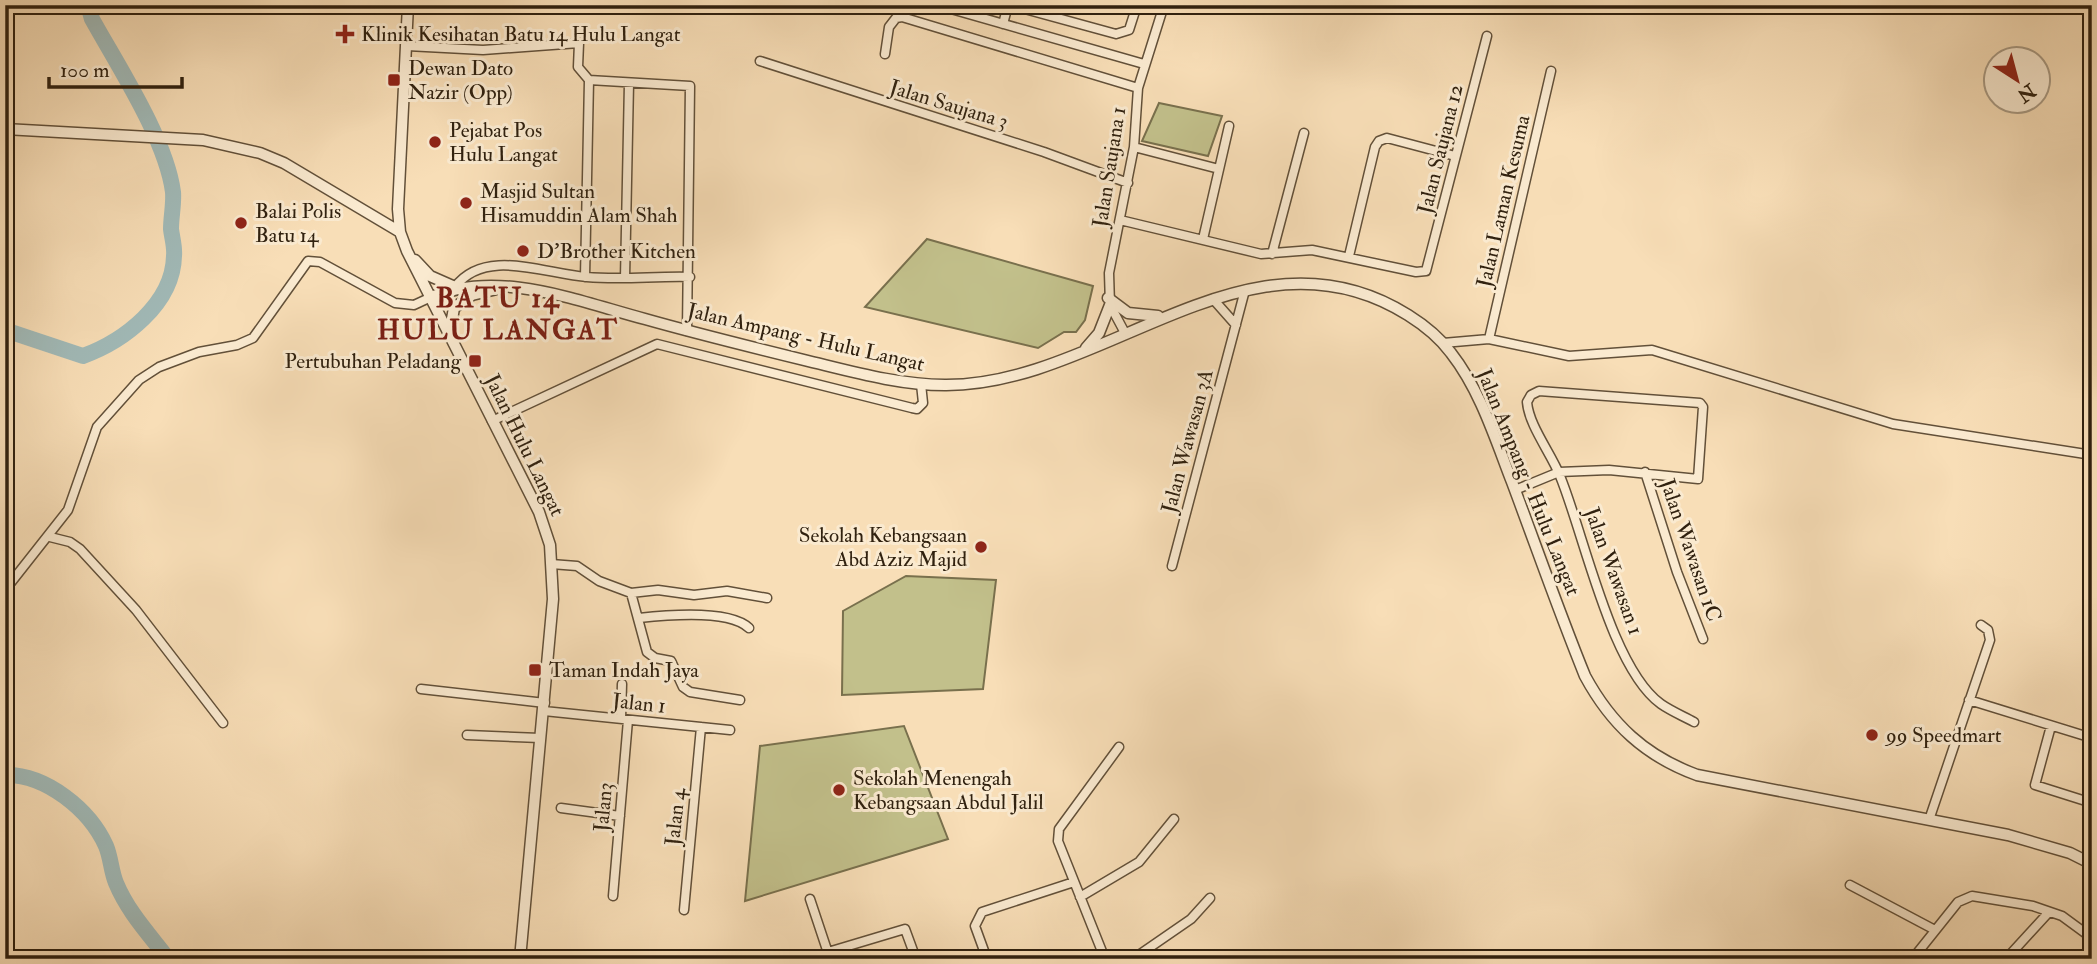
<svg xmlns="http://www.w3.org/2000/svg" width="2097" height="964" font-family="'IM FELL Double Pica',serif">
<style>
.green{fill:#c2c08b;stroke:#79704d;stroke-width:2}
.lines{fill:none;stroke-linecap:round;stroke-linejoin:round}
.river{stroke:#a1bab8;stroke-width:16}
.minor-casing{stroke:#625039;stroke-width:11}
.tertiary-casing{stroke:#625039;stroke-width:13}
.minor{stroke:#faead0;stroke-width:8}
.tertiary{stroke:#faead0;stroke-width:10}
.poi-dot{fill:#8f2418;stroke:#faead0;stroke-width:2.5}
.labels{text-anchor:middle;stroke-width:6;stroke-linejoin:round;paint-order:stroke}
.poi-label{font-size:21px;fill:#30210f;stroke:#faead0;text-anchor:start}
.street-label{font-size:21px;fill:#30210f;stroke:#faead0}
.district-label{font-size:28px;font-weight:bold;letter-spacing:2px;fill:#7a1f14;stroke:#faead0}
</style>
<rect width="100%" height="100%" fill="#f8deb7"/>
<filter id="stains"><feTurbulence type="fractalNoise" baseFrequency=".00286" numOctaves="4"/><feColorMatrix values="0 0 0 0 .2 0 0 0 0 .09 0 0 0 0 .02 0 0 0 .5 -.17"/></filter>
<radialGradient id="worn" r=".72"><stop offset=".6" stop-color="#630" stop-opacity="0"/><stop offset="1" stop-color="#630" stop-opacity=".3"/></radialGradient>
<path class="green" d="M1159,103L1222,116L1208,156L1142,141Z
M927,239L1093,286L1085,320L1076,332H1064L1038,348L865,307Z
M906,576L996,580L983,689L842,695L843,611Z
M904,726L948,839L745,901L760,746Z"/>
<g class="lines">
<path class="river" d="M5,330L83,356C124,341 173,304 174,256C175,247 172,238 171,229C171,217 174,204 173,192C166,139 118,66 92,19L88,5
M5,775C46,774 90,810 106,846C111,858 111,871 116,883C128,912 149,934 168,959"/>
<g class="minor-casing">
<path id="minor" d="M937,5L1144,64
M1010,5L1116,34L1129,30L1137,5
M1003,24L1008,5
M407,46L483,50L579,43L578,67L589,80L690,86L687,331
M885,54L889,27L896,18L902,17L1138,88
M760,61L1044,152L1128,183
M1134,147L1219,169
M1120,220L1261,254L1312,250L1416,272L1426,271L1487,36
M1203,239L1229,126
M1272,254L1304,133
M1349,256L1375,147L1379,141L1387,138L1455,156
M585,277L589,80
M625,278L629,83
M455,287C485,247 545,274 587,277C621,280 656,276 690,277
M1213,299L1236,325
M1125,333L1110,305L1109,273L1134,147L1138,88L1164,5
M1489,339L1551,71
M1443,343L1489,339L1569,356L1652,350L1893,424L2092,455
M492,421L657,344L912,408L917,409L923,403L921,384
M1645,472L1677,572L1703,639
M1515,490L1559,472L1609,470L1698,479L1703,407L1700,403L1539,391L1531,395L1527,402C1529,426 1551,453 1560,476C1584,534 1611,668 1661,704C1671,711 1683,716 1694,722
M50,537L70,542L80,549L136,610L223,723
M551,564L577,566L599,581L631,593L658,590L694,595L727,591L767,598
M1172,566L1245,290
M5,590L68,510L97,427L139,380L159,367L199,352L237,345L253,338L308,261L320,262L395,303L414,305L429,298
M631,593L647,652L655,658L671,661L683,687L690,692L740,700
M639,618C666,615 729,609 749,628
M421,689L545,703
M1969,700L2092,738
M544,711L730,730
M621,719L622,684
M2051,726L2035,785L2092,803
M467,735L540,738
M561,808L620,816
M1929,820L1990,640L1988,630L1981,625
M1850,885L1935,930
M613,896L628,720
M1080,897L1139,862L1174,819
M810,899L830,959
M684,910L701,727
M828,952L905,929L916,959
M987,959L975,926L982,912L1074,882
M1105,959L1058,841L1059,829L1119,747
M1133,959L1191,919L1210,898
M1919,959L1918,952L1958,902L1972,896L2033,906L2062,916L2092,938
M2006,959L2049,912"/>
</g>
<g class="tertiary-casing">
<path id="tertiary" d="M408,5L398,209L400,232L407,251L539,512L550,545L553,599L520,959
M5,129L203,140L260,153L284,163L400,232
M415,260L430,276L455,287
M429,298C497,268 577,301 645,319C698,334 751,347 804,360C850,371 898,385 945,385C1103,386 1249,215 1408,315C1424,325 1440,338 1451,353C1480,390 1495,438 1512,482C1536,546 1559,612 1585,676C1611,724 1645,756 1697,775L2008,835L2070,853L2092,864
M1108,298L1128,313L1158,316
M449,336L454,308L472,295L497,289
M1086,348L1099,333L1110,305"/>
</g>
<use href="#minor" class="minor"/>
<use href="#tertiary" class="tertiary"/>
</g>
<g class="poi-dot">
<path d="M341.5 23.5h7v7h7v7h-7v7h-7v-7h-7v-7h7z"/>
<rect x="387" y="73" width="14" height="14" rx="3.5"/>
<circle cx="435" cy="142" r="7"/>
<circle cx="466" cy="203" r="7"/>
<circle cx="241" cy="223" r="7"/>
<circle cx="523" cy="251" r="7"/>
<rect x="468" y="354" width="14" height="14" rx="3.5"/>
<circle cx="981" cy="547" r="7"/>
<rect x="528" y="663" width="14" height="14" rx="3.5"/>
<circle cx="1872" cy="735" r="7"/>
<circle cx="839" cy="790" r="7"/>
</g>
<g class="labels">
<g class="poi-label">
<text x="361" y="41">Klinik Kesihatan Batu 14 Hulu Langat</text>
<text x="408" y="75">Dewan Dato<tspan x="408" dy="24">Nazir (Opp)</tspan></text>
<text x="449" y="137">Pejabat Pos<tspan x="449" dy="24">Hulu Langat</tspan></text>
<text x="480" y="198">Masjid Sultan<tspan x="480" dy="24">Hisamuddin Alam Shah</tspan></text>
<text x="255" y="218">Balai Polis<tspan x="255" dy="24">Batu 14</tspan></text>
<text x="537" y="258">D’Brother Kitchen</text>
<text x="461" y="368" text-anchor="end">Pertubuhan Peladang</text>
<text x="967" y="542" text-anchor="end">Sekolah Kebangsaan<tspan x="967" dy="24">Abd Aziz Majid</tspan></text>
<text x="549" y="677">Taman Indah Jaya</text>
<text x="1886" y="742">99 Speedmart</text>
<text x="853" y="785">Sekolah Menengah<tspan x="853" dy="24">Kebangsaan Abdul Jalil</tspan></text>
</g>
<g class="street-label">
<text transform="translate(949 104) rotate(17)" y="7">Jalan Saujana 3</text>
<text transform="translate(1440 149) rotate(-76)" y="7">Jalan Saujana 12</text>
<text transform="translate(1109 167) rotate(-81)" y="7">Jalan Saujana 1</text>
<text transform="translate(1503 201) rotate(-77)" y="7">Jalan Laman Kesuma</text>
<text transform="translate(806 337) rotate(13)" y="7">Jalan Ampang - Hulu Langat</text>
<text transform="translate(1187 441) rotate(-75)" y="7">Jalan Wawasan 3A</text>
<text transform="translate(525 445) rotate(64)" y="7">Jalan Hulu Langat</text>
<text transform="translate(1529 482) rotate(68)" y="7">Jalan Ampang - Hulu Langat</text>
<text transform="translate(1691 550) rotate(71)" y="7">Jalan Wawasan 1C</text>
<text transform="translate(1614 571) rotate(70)" y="7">Jalan Wawasan 1</text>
<text transform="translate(639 703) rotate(6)" y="7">Jalan 1</text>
<text transform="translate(603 807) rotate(-85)" y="7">Jalan3</text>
<text transform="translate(675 817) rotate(-84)" y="7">Jalan 4</text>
</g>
<g class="district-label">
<text x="498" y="307">BATU 14<tspan x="498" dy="32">HULU LANGAT</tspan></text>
</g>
</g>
<rect width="2097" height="964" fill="none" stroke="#f8deb7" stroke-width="28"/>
<rect x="7" y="7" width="2083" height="950" fill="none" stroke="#30210f" stroke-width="3.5"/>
<rect x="14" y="14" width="2069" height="936" fill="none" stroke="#30210f" stroke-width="2"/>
<g transform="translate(2017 80) rotate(144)"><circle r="33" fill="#faead0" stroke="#a99a83" stroke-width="2"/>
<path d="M0-5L12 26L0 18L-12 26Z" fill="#8f2418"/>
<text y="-10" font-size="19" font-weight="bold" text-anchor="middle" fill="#30210f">N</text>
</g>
<path d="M49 77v10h133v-10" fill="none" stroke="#30210f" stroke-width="3.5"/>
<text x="60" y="77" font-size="21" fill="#30210f" stroke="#faead0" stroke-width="5" paint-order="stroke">100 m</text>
<rect width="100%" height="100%" filter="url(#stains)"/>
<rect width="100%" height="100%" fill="url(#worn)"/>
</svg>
